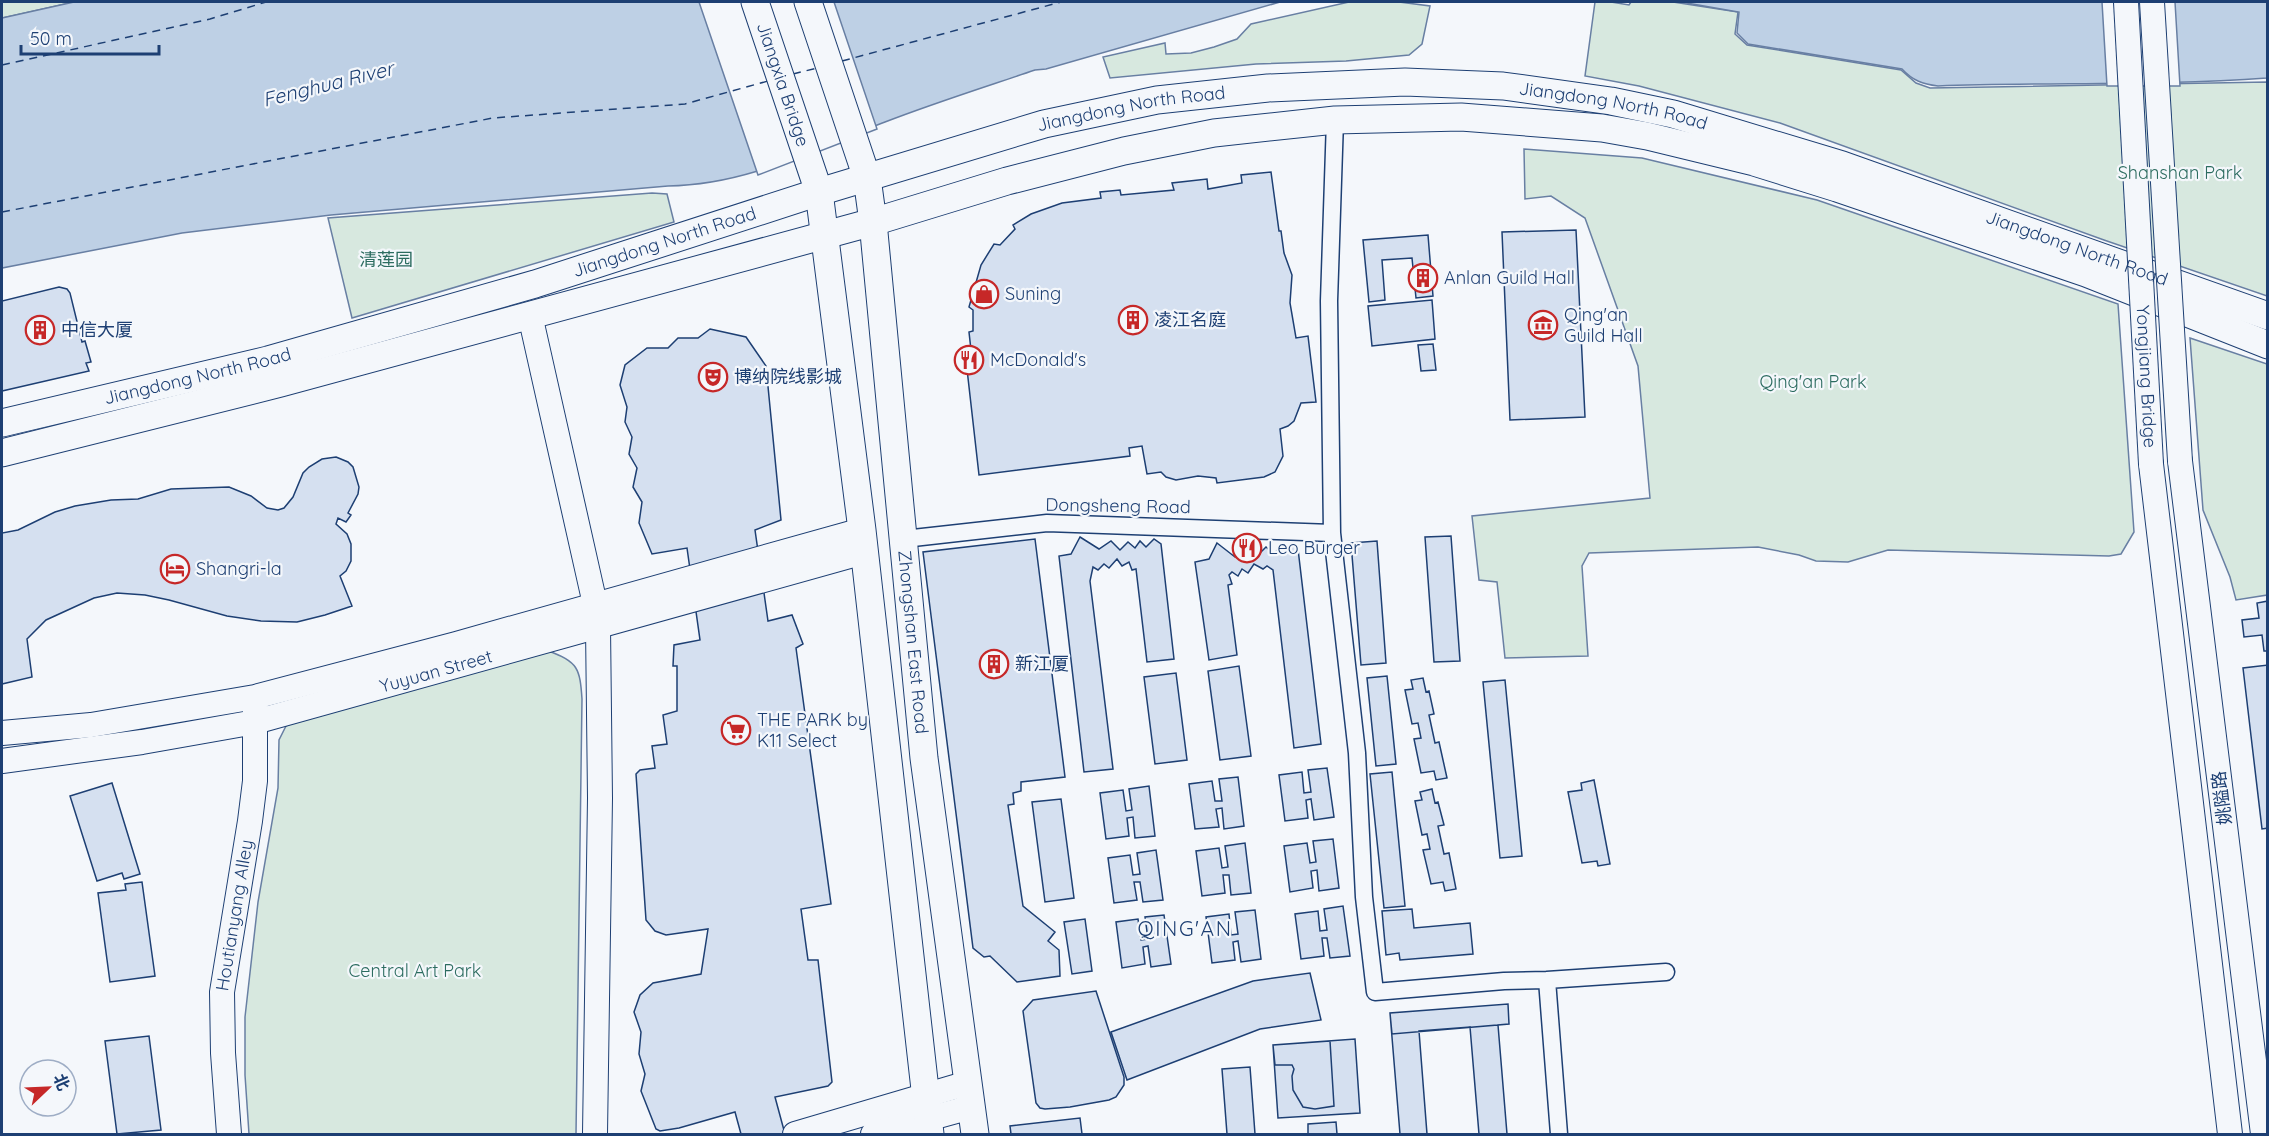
<svg xmlns="http://www.w3.org/2000/svg" width="2269" height="1136" font-family="Quicksand,'Noto Sans SC',sans-serif">
<style>
.green{fill:#d7e8df;stroke:#687fa3;stroke-width:1.5}
.water{fill:#bed0e5;stroke:#687fa3;stroke-width:1.5}
.pier{fill:#f4f7fb;stroke:#687fa3;stroke-width:1.5}
.lines{fill:none;stroke-linecap:round;stroke-linejoin:round}
.ferry{stroke:#1d3f73;stroke-width:1.5;stroke-dasharray:8 6;stroke-linecap:butt}
.building{fill:#d5e0f0;stroke:#1d3f73;stroke-width:1.5}
.street-casing{stroke:#1d3f73;stroke-width:19}
.secondary-casing{stroke:#1d3f73;stroke-width:26}
.primary-casing{stroke:#1d3f73;stroke-width:29}
.street{stroke:#f4f7fb;stroke-width:16}
.secondary{stroke:#f4f7fb;stroke-width:24}
.primary{stroke:#f4f7fb;stroke-width:27}
.secondary-bridge-casing{stroke:#1d3f73;stroke-width:26;stroke-linecap:butt}
.secondary-bridge{stroke:#f4f7fb;stroke-width:24}
.labels{text-anchor:middle;stroke-width:4.5;stroke-linejoin:round;paint-order:stroke}
.street-label{font-size:18px;fill:#1d3f73;stroke:#f4f7fb}
.park-label{font-size:18px;fill:#2c6c60;stroke:#f4f7fb}
.poi-label{font-size:18px;fill:#1d3f73;stroke:#f4f7fb;text-anchor:start}
.water-label{font-size:20px;font-style:italic;fill:#1d3f73;stroke:#f4f7fb}
.quarter-label{font-size:21px;letter-spacing:1.5px;fill:#1d3f73;stroke:#f4f7fb}
</style>
<rect width="100%" height="100%" fill="#f4f7fb"/>
<path class="green" d="M2,2H74L2,18Z
M1349,2H1399L1430,6L1422,44L1409,55L1346,61L1256,64L1110,78L1103,57L1165,43L1166,54L1191,53L1214,47L1237,39L1251,24Z
M1595,2H1611L1629,5L1631,2H1673L1738,12L1735,34L1747,45L1901,70L1916,83L1930,88L2267,82V296L2104,240L1780,123L1639,86L1585,76Z
M1524,149L1642,158L1817,200L2118,304L2134,532L2121,554L2109,556L1888,550L1848,562L1816,561L1799,555L1758,547L1589,553L1582,566L1588,656L1505,658L1497,582L1479,580L1472,516L1650,498L1638,366L1585,218L1551,196L1525,199Z
M652,193L667,194L674,222L352,318L328,218Z
M2190,338L2267,364V595L2236,600L2230,577L2203,510Z
M548,651C578,661 580,669 582,699L576,1134H249L245,1075V1017L258,902L278,788L279,740L286,726L293,722Z"/>
<path class="water" d="M74,2H1280L1046,69L1035,70C985,87 934,103 885,122C812,150 747,185 668,186L331,215L182,233L2,268V18Z
M1681,2H2267V78C2158,86 2048,82 1938,86C1923,84 1913,81 1902,69L1748,44L1737,33L1739,12Z"/>
<path class="pier" d="M699,2H834L877,129L758,175Z
M2102,2H2175L2180,86H2107Z"/>
<g class="lines">
<path class="ferry" d="M842,61L1061,2
M2,65L210,19L266,2
M793,74L817,68
M2,212L493,118L685,104L768,81"/>
</g>
<path class="building" d="M1271,172L1279,231H1281L1284,253L1292,275L1290,303L1296,338L1308,336L1316,402L1301,403L1294,421L1288,426L1280,429L1283,456L1275,472L1264,477L1217,483L1216,478L1198,476L1176,480L1166,477L1161,472L1147,474L1142,446L1129,448L1130,456L979,475L967,369L973,368L969,332L973,331V310L969,307L981,265L994,244L1000,245L1015,229L1013,225L1031,214L1062,203L1101,198L1100,192L1120,190L1121,195L1174,190L1172,183L1207,179L1208,189L1242,183L1241,175Z
M1576,230L1585,417L1510,420L1502,232Z
M1428,235L1433,296L1416,298L1412,258L1382,260L1385,300L1369,302L1363,240Z
M59,287L67,289L70,293L82,342L85,341L91,362L86,363L89,371L2,391V301Z
M1432,300L1435,339L1372,346L1368,306Z
M710,329L746,337L766,366L781,520L755,530L768,621L792,615L803,644L796,648L831,904L801,909L808,960H818L832,1082L828,1086L775,1097L785,1134H741L735,1112L679,1128L660,1131L656,1129L641,1091L645,1074L639,1054L641,1032L634,1012L640,995L653,983L701,974L708,929L666,935L655,931L646,920L636,774L640,770L655,768L652,746L667,744L663,715L677,711V666H673L674,645L700,640L687,548L652,554L639,523L642,502L633,487L637,468L629,454L632,437L625,422L627,407L620,385L625,365L647,348H668L678,338H698Z
M1433,344L1436,370L1421,371L1418,345Z
M336,457L348,462L353,467L359,487L358,494L348,513L351,515L346,522L338,518L336,524L347,534L351,544V561L346,571L340,576L352,606L325,615L297,622L261,621L227,616L169,600L145,595L117,593L94,598L46,620L27,639L32,677L2,684V533L18,530L55,512L75,506L111,500L138,499L171,489L229,487L251,496L267,508L278,510L284,508L293,497L303,473L309,467L322,459Z
M1451,536L1460,661L1434,662L1425,537Z
M1080,537L1099,549L1111,541L1120,550L1128,542L1135,548L1140,541L1146,547L1154,539L1161,544L1174,659L1147,662L1136,569L1132,570L1129,562L1122,566L1117,559L1109,568L1104,564L1098,570L1093,567L1090,581L1113,769L1084,772L1059,556L1071,554Z
M1035,539L1065,777L1021,782V791L1013,793L1014,804L1008,805L1023,906L1055,932L1048,941L1059,950L1060,976L1017,982L990,956L984,957L973,948L923,552Z
M1377,541L1386,663L1361,665L1351,543Z
M1217,543L1235,557L1239,551L1243,554L1249,546L1259,554L1266,547L1274,554L1280,547L1287,553L1291,544L1298,549L1321,744L1294,748L1273,570L1267,566L1263,569L1254,564L1248,573L1242,569L1238,576L1232,572L1229,575L1232,584L1228,585L1237,655L1209,660L1195,562L1209,559Z
M2268,601V651H2264L2262,635L2244,637L2242,620L2259,618L2257,603Z
M2268,665V828L2262,829L2243,668Z
M1239,666L1251,756L1220,760L1208,671Z
M1176,673L1187,760L1155,764L1144,677Z
M1387,676L1396,764L1376,766L1367,678Z
M1423,678L1426,692L1429,691L1434,714L1429,715L1435,743L1439,742L1447,778L1436,780L1434,771L1421,773L1414,739L1421,738L1418,723L1412,724L1405,690L1413,689L1411,680Z
M1505,680L1522,856L1500,858L1483,682Z
M1327,768L1334,817L1314,820L1311,799L1306,800L1308,818L1285,821L1279,775L1302,772L1304,793L1311,792L1308,770Z
M1392,772L1405,906L1384,908L1370,774Z
M1238,777L1244,826L1224,829L1222,808L1216,809L1219,827L1195,829L1189,784L1212,781L1215,801H1222L1219,779Z
M1594,780L1610,864L1598,866L1597,861L1582,863L1568,792L1582,790L1581,783Z
M112,783L140,874L124,879L122,873L97,881L70,796Z
M1149,786L1155,836L1135,838L1133,817L1127,818L1129,836L1106,839L1100,793L1123,790L1126,811L1132,810L1129,789Z
M1432,789L1435,803L1438,802L1444,825L1438,826L1444,854L1449,853L1456,889L1445,891L1443,882L1431,884L1423,850L1430,849L1427,834L1422,835L1415,801L1422,800L1420,792Z
M1061,799L1074,898L1045,902L1032,802Z
M1333,839L1339,888L1319,891L1317,870L1311,871L1313,888L1290,892L1284,846L1307,843L1310,863L1316,862L1313,841Z
M1245,843L1251,893L1231,895L1229,875H1223L1225,893L1202,896L1196,851L1219,848L1222,868L1228,867L1225,846Z
M1156,850L1163,900L1143,902L1140,882H1134L1137,900L1114,903L1108,858L1130,855L1133,875L1140,874L1137,853Z
M142,882L155,976L110,982L98,893L126,890L125,884Z
M1343,906L1350,956L1330,958L1327,938H1322L1324,956L1301,959L1295,914L1318,911L1320,931L1327,930L1324,909Z
M1412,909L1414,928L1470,923L1473,954L1400,960L1399,953L1386,955L1382,911Z
M1255,910L1261,959L1241,962L1238,941L1233,942L1235,960L1212,963L1206,917L1229,914L1231,935L1238,934L1235,912Z
M1164,915L1171,964L1151,967L1148,946L1143,947L1145,964L1122,968L1116,922L1138,919L1141,940L1148,939L1145,917Z
M1085,919L1092,971L1072,974L1064,922Z
M1310,973L1321,1020L1260,1029L1127,1080L1111,1032L1253,981Z
M1096,991L1124,1077V1085L1116,1097L1109,1100L1070,1107L1045,1109L1040,1108L1036,1103L1023,1011L1033,1000Z
M1508,1004L1509,1024L1498,1025L1507,1134H1479L1470,1027L1419,1031L1427,1134H1400L1390,1013Z
M1508,1004L1509,1024L1392,1034L1390,1013Z
M149,1036L161,1130L117,1134L105,1041Z
M1355,1039L1360,1113L1278,1118L1273,1045Z
M1330,1041L1334,1106L1315,1109L1303,1107L1293,1090L1292,1076L1294,1069L1292,1065H1275L1273,1045Z
M1250,1067L1255,1134H1227L1222,1069Z
M1080,1118L1082,1134H1011L1010,1126Z
M1336,1122L1337,1134H1308V1124Z"/>
<g class="lines">
<g class="street-casing">
<path id="street" d="M1335,120L1329,301L1332,533L1357,753L1364,897L1375,992L1504,981L1547,980L1559,1134
M904,539L1047,523L1332,533
M1547,980L1666,972"/>
</g>
<g class="secondary-casing">
<g id="secondary">
<path d="M530,315L595,604L598,627L600,798L595,1134"/>
<path d="M2180,461L2263,1134"/>
<path d="M2151,464L2230,1134"/>
<path d="M2,733L91,725L255,697L456,644L862,530"/>
<path id="s1" d="M2,761L142,742L255,722L864,552"/>
<path id="s2" d="M229,1134L223,1053L222,992L250,821L255,781V708"/>
<path d="M795,1134L968,1083"/>
<path d="M873,1134L971,1107"/>
</g>
</g>
<g class="primary-casing">
<g id="primary">
<path id="s3" d="M755,2L819,192L862,530L930,1134"/>
<path id="s4" d="M808,2L867,178L873,222L924,758L975,1134"/>
<path id="s5" d="M2,423L268,360L535,284L819,192L1044,124L1157,100L1268,88L1405,82L1503,86L1611,101L1673,114L1842,165L2268,316"/>
<path d="M2,453L281,383L873,222L1007,181L1124,151L1214,133L1335,120L1461,117L1602,128L1647,136L1754,162L1837,188L2086,273L2268,345"/>
</g>
</g>
<use href="#street" class="street"/>
<use href="#secondary" class="secondary"/>
<use href="#primary" class="primary"/>
<g class="secondary-bridge-casing">
<g id="secondary-bridge">
<path id="s6" d="M2126,2L2151,464"/>
<path d="M2152,2L2180,461"/>
</g>
</g>
<use href="#secondary-bridge" class="secondary-bridge"/>
</g>
<defs>
<g id="building-ring" transform="scale(1.5)"><circle r="9.5" fill="#f4f7fb" stroke="#c62828" stroke-width="1.5"/><path d="M-4-6H4V6H1V3H-1V6H-4ZM-2.5-4.3h1.7v1.8h-1.7ZM.8-4.3h1.7v1.8H.8ZM-2.5-1h1.7V.8h-1.7ZM.8-1h1.7V.8H.8Z" fill="#c62828"/></g>
<g id="shop-ring" transform="scale(1.5)"><circle r="9.5" fill="#f4f7fb" stroke="#c62828" stroke-width="1.5"/><path d="M-5-2.5h2.3a2.7 3.5 0 0 1 5.4 0H5L5.5 6h-11ZM-1.5-2.5h3a1.5 2.3 0 0 0-3 0Z" fill="#c62828"/></g>
<g id="museum-ring" transform="scale(1.5)"><circle r="9.5" fill="#f4f7fb" stroke="#c62828" stroke-width="1.5"/><path d="M0-6L6-3V-2H-6V-3ZM-5-1h2V3h-2ZM-1-1h2V3h-2ZM3-1h2V3H3ZM-6 4H6V6H-6Z" fill="#c62828"/></g>
<g id="restaurant-ring" transform="scale(1.5)"><circle r="9.5" fill="#f4f7fb" stroke="#c62828" stroke-width="1.5"/><path d="M-5-6h1v4h1v-4h1v4h1v-4h1v5L-1.5 .5V6h-2V.5L-5-1ZM5-6V6H3V1.5H1.5Q1.5-4 5-6Z" fill="#c62828"/></g>
<g id="theatre-ring" transform="scale(1.5)"><circle r="9.5" fill="#f4f7fb" stroke="#c62828" stroke-width="1.5"/><path d="M-5-5.5Q0-4 5-5.5V0Q5 5 0 6Q-5 5-5 0ZM-3.3-2.5H-1v1.5H-3.3ZM1-2.5H3.3v1.5H1ZM-2.8 1Q0 5.5 2.8 1Z" fill="#c62828"/></g>
<g id="hotel-ring" transform="scale(1.5)"><circle r="9.5" fill="#f4f7fb" stroke="#c62828" stroke-width="1.5"/><path d="M-6-4.5h1.5V1H6V5H4.5V3h-9V5H-6ZM-4 0a1.8 1.8 0 1 1 3.6 0ZM.5 0V-2.5h3Q6-2.5 6 0Z" fill="#c62828"/></g>
<g id="supermarket-ring" transform="scale(1.5)"><circle r="9.5" fill="#f4f7fb" stroke="#c62828" stroke-width="1.5"/><path d="M-6-5.5h2.5l.6 2H6L4.5 2H-2.5L-4.4-4H-6ZM-1.5 3.2a1.3 1.3 0 1 0 .1 0ZM3 3.2a1.3 1.3 0 1 0 .1 0Z" fill="#c62828"/></g>
</defs>
<g fill-rule="evenodd">
<use href="#building-ring" x="1423" y="278"/>
<use href="#shop-ring" x="984" y="294"/>
<use href="#building-ring" x="1133" y="320"/>
<use href="#museum-ring" x="1543" y="325"/>
<use href="#building-ring" x="40" y="330"/>
<use href="#restaurant-ring" x="969" y="360"/>
<use href="#theatre-ring" x="713" y="377"/>
<use href="#restaurant-ring" x="1247" y="548"/>
<use href="#hotel-ring" x="175" y="569"/>
<use href="#building-ring" x="994" y="664"/>
<use href="#supermarket-ring" x="736" y="730"/>
</g>
<g class="labels">
<g class="street-label">
<text dy="6" stroke="none"><textPath href="#s3" startOffset="87">Jiangxia Bridge</textPath></text>
<text dy="6" stroke="none"><textPath href="#s5" startOffset="1659">Jiangdong North Road</textPath></text>
<text dy="6" stroke="none"><textPath href="#s5" startOffset="1173">Jiangdong North Road</textPath></text>
<text dy="6" stroke="none"><textPath href="#s5" startOffset="687">Jiangdong North Road</textPath></text>
<text dy="6" stroke="none"><textPath href="#s5" startOffset="2145">Jiangdong North Road</textPath></text>
<text dy="6" stroke="none"><textPath href="#s5" startOffset="201">Jiangdong North Road</textPath></text>
<text dy="6" stroke="none"><textPath href="#s6" startOffset="375">Yongjiang Bridge</textPath></text>
<text transform="translate(1118 506) rotate(1)" y="6">Dongsheng Road</text>
<text dy="6" stroke="none"><textPath href="#s4" startOffset="652">Zhongshan East Road</textPath></text>
<text dy="6" stroke="none"><textPath href="#s1" startOffset="444">Yuyuan Street</textPath></text>
<text transform="translate(2222 798) rotate(-97)" y="6">姚隘路</text>
<text dy="6" stroke="none"><textPath href="#s2" startOffset="220">Houtianyang Alley</textPath></text>
</g>
<g class="park-label">
<text x="2180" y="179">Shanshan Park</text>
<text x="386" y="266">清莲园</text>
<text x="1813" y="388">Qing'an Park</text>
<text x="415" y="977">Central Art Park</text>
</g>
<g class="poi-label">
<text x="1444" y="284">Anlan Guild Hall</text>
<text x="1005" y="300">Suning</text>
<text x="1564" y="321">Qing'an<tspan x="1564" dy="21">Guild Hall</tspan></text>
<text x="1154" y="326">凌江名庭</text>
<text x="61" y="336">中信大厦</text>
<text x="990" y="366">McDonald's</text>
<text x="734" y="383">博纳院线影城</text>
<text x="1268" y="554">Leo Burger</text>
<text x="196" y="575">Shangri-la</text>
<text x="1015" y="670">新江厦</text>
<text x="757" y="726">THE PARK by<tspan x="757" dy="21">K11 Select</tspan></text>
</g>
<g class="water-label">
<text transform="translate(328 84) rotate(-14)" y="7">Fenghua Rıver</text>
</g>
<g class="quarter-label">
<text x="1185" y="936">QING'AN</text>
</g>
</g>
<rect width="2269" height="1136" fill="none" stroke="#1d3f73" stroke-width="6"/>
<g transform="translate(48 1088) rotate(67)"><circle r="28" fill="#f4f7fb" stroke="#9eadc5" stroke-width="1.5"/>
<path d="M0-4.5L10 22L0 15L-10 22Z" fill="#c62828"/>
<text y="-9" font-size="16" font-weight="bold" text-anchor="middle" fill="#1d3f73">北</text>
</g>
<path d="M21 45v9h138v-9" fill="none" stroke="#1d3f73" stroke-width="3"/>
<text x="30" y="45" font-size="18" fill="#1d3f73" stroke="#f4f7fb" stroke-width="4.5" paint-order="stroke">50 m</text>
</svg>
